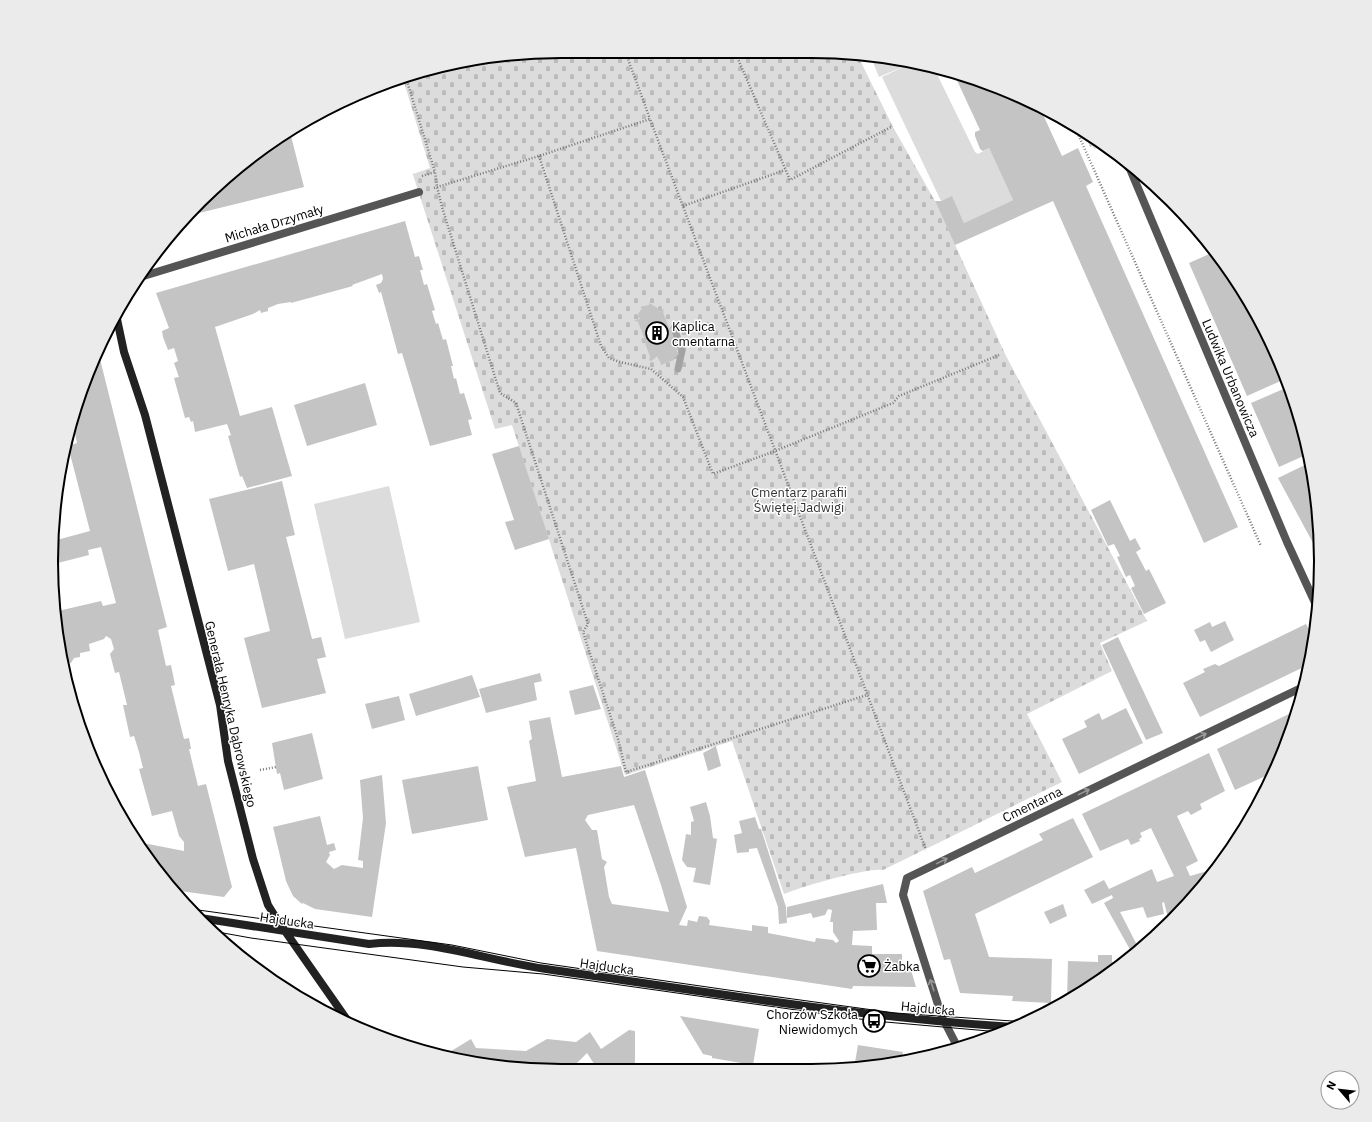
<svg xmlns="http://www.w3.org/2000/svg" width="1372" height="1122" font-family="'IBM Plex Sans',sans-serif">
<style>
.grass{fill:url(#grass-dots)}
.cemetery{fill:url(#cemetery-stones)}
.garden{fill:#dcdcdc}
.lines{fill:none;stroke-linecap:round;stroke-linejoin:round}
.stream{stroke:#a3a3a3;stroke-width:7}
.building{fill:#c4c4c4;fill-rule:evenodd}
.path{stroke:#777;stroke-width:2.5;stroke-dasharray:1 2;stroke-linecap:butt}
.street{stroke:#555;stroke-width:8}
.secondary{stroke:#222;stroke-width:8}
.tram{stroke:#000;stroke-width:1}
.oneway{stroke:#999}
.labels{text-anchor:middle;stroke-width:3;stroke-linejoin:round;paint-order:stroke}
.street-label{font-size:13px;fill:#000;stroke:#fff}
.poi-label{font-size:13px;fill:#000;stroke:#fff;text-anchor:start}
.park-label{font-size:13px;fill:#333;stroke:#fff}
.rim{fill:none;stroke:#000;stroke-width:2}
</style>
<defs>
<pattern id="grass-dots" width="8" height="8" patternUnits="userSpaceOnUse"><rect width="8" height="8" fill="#dcdcdc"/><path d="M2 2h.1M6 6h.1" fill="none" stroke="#bbb" stroke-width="1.8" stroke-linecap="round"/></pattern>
<pattern id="cemetery-stones" width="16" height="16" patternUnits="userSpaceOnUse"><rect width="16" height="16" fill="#dcdcdc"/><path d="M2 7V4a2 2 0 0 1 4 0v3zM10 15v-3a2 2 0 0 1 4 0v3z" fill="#bbb"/></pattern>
</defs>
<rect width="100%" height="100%" fill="#fff"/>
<path class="grass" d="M1083,131L1094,137L1102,146L1094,149L1093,146L1090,147Z"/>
<path class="cemetery" d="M561,51L845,52L857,54L893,127L935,201L1006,356L1147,621L1100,643L1112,671L1027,714L1062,782L883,870C868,867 800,887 784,894L732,741L625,775L512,425L495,429L414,178L413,174L430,168L403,79L429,68Z"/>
<path class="garden" d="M870,55L911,61L934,68L975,152L978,154L989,148L1013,200L964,223L952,197L941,201L882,77L909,64L879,77Z
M389,486L420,622L345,639L314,504Z"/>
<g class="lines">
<path class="stream" d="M674,328L682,351L678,369"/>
</g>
<path class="building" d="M954,74L1006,90L1040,108L1062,156L1078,148L1093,182L1086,186L1238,527L1204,543L1053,201L955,245L935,201H941L952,196L964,223L1013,200L989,148L983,151L980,149L975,136V132L980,130Z
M290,132L304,187L187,216L201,200Z
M405,221L415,257L419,256L423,270H420L424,285L427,284L435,310L432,311L436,324L438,323L443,340L446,339L453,366H451L454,379L456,378L460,394L464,393L472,419L468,420L472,435L430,446L402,353L398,354L381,292L379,293L376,285L381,283L383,279L382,274L352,285L353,286L291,303V302L278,304L268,308V311L261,313L260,310L253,314L215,327L240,416L272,407L292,476L247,488L242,476L240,477L228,436L231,435L227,424L195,432L193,421L191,422L189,417L185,418L174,378L179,377L174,363L178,361L174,348L168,350L163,337L162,331L169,328L156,293Z
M1216,251L1269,337L1285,379L1247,396L1189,263Z
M649,303L659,309V312L664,309L663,312L669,328H672L673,330L671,331L677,348L680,349L676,350L679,354L674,357V360L661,365L658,356L651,361L649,360L650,357L644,340L642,342L641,339L644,338L638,322L634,320L640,319L637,316L642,308L640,307L649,305Z
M99,355L167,627L158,630L166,666L171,665L175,685L171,686L181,727L184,739L189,738L191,749H189L198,786L206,784L232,887L224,897L173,890L156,871L138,842L184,851V842L179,836L172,811L152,816L139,769L143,768L139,752L134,736L130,737L123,705H127L119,672L115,673L110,654L114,649L111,639L106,636L104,639L89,644L90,651L80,653V657L74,658L71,663L61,660L58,611L101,601L103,606L116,603L101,547L88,550L89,555L54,564L53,541L90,531L68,446L77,443L73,424L78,397Z
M365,383L377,425L307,446L294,405Z
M1288,387L1304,429L1308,454L1279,467L1251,403Z
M519,446L549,539L515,550L505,522L514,520L492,454Z
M1309,463L1320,528V540L1313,543L1278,478Z
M282,481L295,535L286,537L312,639L321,637L326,657L317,659L326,693L262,708L244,638L270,631L254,564L228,571L209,499Z
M1110,500L1130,541L1135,538L1141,549L1136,552L1146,571L1149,569L1166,603L1144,614L1131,588L1135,586L1130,575L1126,577L1117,557L1120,556L1114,544L1108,546L1091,510Z
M1225,621L1234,640L1211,652L1205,640L1200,642L1194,630L1210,622L1212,627Z
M1306,624L1314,640L1308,665L1200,717L1183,683L1205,672L1203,669L1215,664L1219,666Z
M1118,637L1163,733L1146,740L1102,645Z
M540,673L542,681L534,683L537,700L486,713L479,689Z
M472,675L480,697L416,716L409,694Z
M593,685L601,709L575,715L569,691Z
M399,696L405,720L372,729L365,704Z
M1126,708L1143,743L1079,774L1062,739L1087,727L1084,721L1099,713L1102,720Z
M1297,710L1294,725L1272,773L1235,790L1217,749Z
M550,717L562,777L621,766L624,777L645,770L687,907L679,925L687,926L688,920L697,922L699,916L707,917L710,921L709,925L752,931V925L768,927V933L815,942L816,938L833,940L836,943L839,941L833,932V922H830L832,910L828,909L825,915L813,918L811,913L787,918V907L883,884L887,903H876L877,930L853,931L852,945L872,946V954H902V970H911L916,987L853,986L852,989L597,951L576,848L525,857L507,787L536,781L529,741L532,739L529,721ZM634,805L661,885L669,912L612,904L609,897L604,867L607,862L602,859L597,830H592L585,820L588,815Z
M312,733L323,779L284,790L280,773L277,774L272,743Z
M716,746L721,766L708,771L703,753Z
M1209,753L1225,791L1200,804L1202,809L1191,815L1188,811L1177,816L1198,861L1186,867L1190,876L1214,869L1194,897L1173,917L1168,918L1164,902L1162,903L1164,914L1147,918L1143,907L1120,912L1139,949L1133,955L1104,903L1113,898L1112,895L1092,904L1084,890L1104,880L1109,889L1152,869L1157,882L1174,876L1151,828L1140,833L1142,837L1139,839L1140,841L1131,845L1128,839L1100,851L1082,814Z
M478,766L488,820L412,834L402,780Z
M382,775L386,823L372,917L315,909L303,903L302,904L293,896L286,881L273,827L320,816L327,845L334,843L336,850L329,852L330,855L326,862L334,869L342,865L363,868V861L358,860L363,818L360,780Z
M706,802L710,816L713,838L717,839L710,885L693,882L696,868L687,867L682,860L686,834L691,835V822L694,821L690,807Z
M755,817L759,829H761L786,907L787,923L779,924L778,907L757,848L749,849V852L737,853L734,835L742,833L739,821Z
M1073,818L1093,857L975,914L989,957L1052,959L1051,1003L1012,1001L1013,996L960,993L950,959L944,960L923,891L972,867L975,873L1043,840L1039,834Z
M1063,904L1067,916L1050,924L1044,912Z
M1098,955H1112V962L1125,963L1067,1000L1068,961L1098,962Z
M680,1016L759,1029L753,1065L712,1058V1056L703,1054Z
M629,1030L635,1031V1070H598L587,1053L570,1070H528L443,1056L471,1039L476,1048L526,1051L547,1039L576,1042L590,1032L601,1049Z
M858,1045L903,1052L901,1060L854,1068Z
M588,1063L592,1070H572Z"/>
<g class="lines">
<path class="path" d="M625,51L650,119
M735,52L790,180L891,127
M406,78L435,172L437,187L442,207L500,393L516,403L588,624L583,632L618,739L626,772L867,695
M1075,127L1261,546
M539,156L601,346L609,358L620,362L651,369L683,397L713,474L775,451L893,403L899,396L999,355
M422,176L435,172
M434,188L539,156L650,119L926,850
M683,206L785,170
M260,770L276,767"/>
<path class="street" d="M1122,160L1130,169L1287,542L1317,607
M137,278L419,192
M958,1048L942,1017L903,895L907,878L1303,687"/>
<path class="secondary" d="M117,319L124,352L145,415L220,705L228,761L253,859L268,905L278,921L350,1024
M200,918L369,944C428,937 487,961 546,969C701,991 856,1017 1013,1027"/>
<path class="tram" d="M191,909L452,945L541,963L742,992L895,1013L1027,1022
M212,931L251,938L463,967L543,974L874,1021L1000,1032"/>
</g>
<defs><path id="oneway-shaft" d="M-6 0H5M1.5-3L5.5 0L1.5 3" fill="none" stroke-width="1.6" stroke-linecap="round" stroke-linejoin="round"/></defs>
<g class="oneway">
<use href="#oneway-shaft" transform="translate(1201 736) rotate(-26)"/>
<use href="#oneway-shaft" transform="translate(1084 792) rotate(-26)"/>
<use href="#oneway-shaft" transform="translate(942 861) rotate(-26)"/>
<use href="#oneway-shaft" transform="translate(932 985) rotate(-108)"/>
</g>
<defs>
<g id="building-ring" transform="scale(1.15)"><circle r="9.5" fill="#fff" stroke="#000" stroke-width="1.5"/><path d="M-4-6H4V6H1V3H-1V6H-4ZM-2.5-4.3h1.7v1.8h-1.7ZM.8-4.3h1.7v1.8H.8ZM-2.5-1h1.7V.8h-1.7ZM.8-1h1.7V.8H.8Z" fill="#000"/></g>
<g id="supermarket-ring" transform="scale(1.15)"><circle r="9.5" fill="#fff" stroke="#000" stroke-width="1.5"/><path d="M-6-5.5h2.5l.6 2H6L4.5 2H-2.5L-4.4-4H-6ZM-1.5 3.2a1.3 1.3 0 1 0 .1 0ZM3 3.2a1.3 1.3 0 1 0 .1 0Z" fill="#000"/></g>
<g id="bus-ring" transform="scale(1.15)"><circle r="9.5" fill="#fff" stroke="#000" stroke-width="1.5"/><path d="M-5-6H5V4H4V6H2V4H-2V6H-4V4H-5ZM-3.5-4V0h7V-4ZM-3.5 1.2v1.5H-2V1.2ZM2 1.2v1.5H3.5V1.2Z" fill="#000"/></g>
</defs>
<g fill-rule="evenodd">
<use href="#building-ring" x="657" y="333"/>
<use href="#supermarket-ring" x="869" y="966"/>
<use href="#bus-ring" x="874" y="1021"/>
</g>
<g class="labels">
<g class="street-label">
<text transform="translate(274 223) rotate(-17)" y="5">Michała Drzymały</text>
<text transform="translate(1231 378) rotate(67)" y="5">Ludwika Urbanowicza</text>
<text transform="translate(231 714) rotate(77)" y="5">Generała Henryka Dąbrowskiego</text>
<text transform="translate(1032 804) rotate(-26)" y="5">Cmentarna</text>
<text transform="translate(287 920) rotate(8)" y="5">Hajducka</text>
<text transform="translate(607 966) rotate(8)" y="5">Hajducka</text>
<text transform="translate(928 1008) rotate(5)" y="5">Hajducka</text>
</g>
<g class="poi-label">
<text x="672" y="331">Kaplica<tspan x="672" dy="15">cmentarna</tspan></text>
<text x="884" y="971">Żabka</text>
<text x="858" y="1019" text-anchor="end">Chorzów Szkoła<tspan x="858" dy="15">Niewidomych</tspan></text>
</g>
<g class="park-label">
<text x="799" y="497">Cmentarz parafii<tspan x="799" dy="15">Świętej Jadwigi</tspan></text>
</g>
</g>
<path d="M0 0H1372V1122H0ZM561 58H811A503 503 0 0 1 1314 561V561A503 503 0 0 1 811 1064H561A503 503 0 0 1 58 561V561A503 503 0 0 1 561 58Z" fill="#ebebeb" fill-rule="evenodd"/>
<path class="rim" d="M561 58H811A503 503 0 0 1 1314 561V561A503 503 0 0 1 811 1064H561A503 503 0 0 1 58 561V561A503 503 0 0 1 561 58Z"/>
<g transform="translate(1340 1090) rotate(298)"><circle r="19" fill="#ffffff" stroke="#999999"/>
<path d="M0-3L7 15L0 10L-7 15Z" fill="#000000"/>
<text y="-6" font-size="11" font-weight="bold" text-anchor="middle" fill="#000000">N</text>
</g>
</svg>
